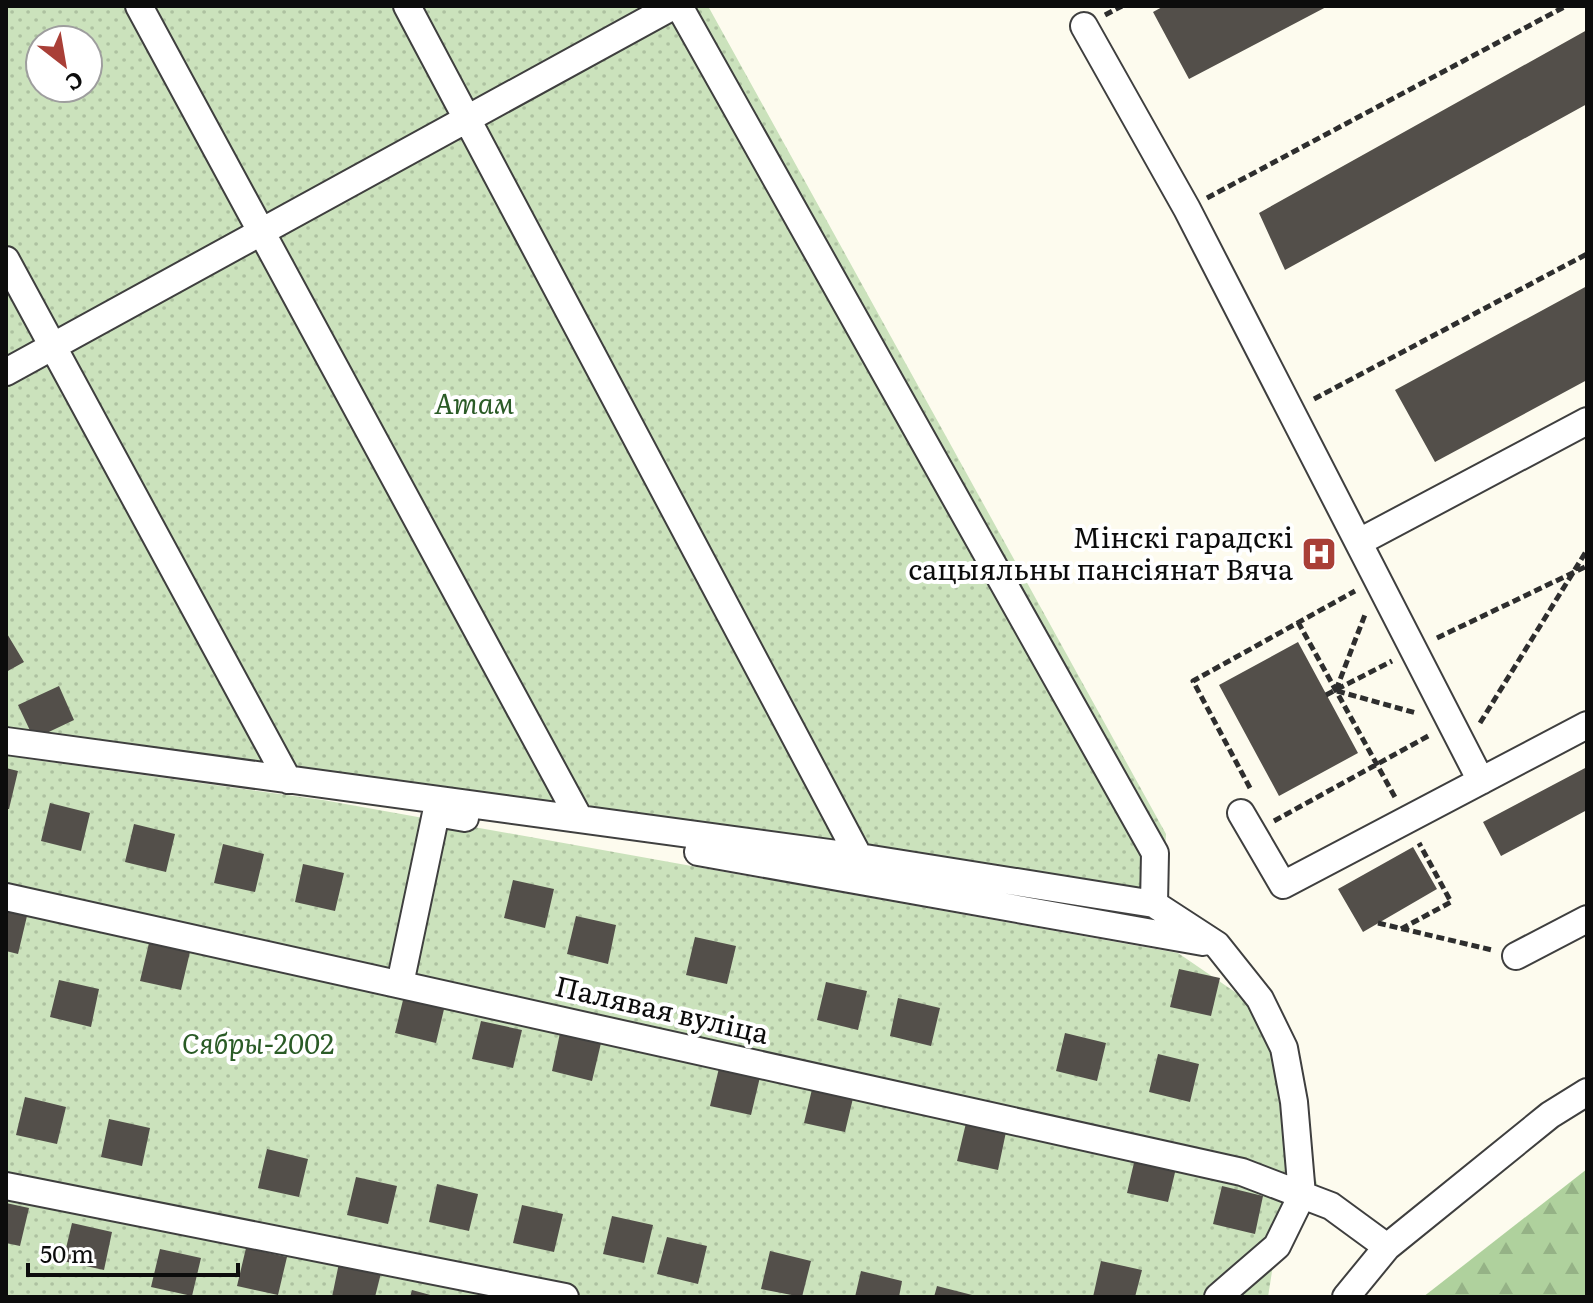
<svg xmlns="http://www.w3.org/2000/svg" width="1593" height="1303" font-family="Literata,serif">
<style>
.forest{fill:url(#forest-firs)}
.park{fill:url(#park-dots);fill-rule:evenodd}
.building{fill:#534f4a}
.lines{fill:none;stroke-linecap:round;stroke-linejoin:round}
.minor-casing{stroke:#3f3f3f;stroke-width:30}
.path{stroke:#2e2e2e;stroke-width:5;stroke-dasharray:8 4;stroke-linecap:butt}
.minor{stroke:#fff;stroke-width:26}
.labels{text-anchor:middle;stroke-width:8;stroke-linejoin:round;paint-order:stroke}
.park-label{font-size:28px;font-style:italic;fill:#2a5b26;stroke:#fff}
.poi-label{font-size:28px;fill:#0c0c0c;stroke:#fff;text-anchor:end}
.street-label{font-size:28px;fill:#0c0c0c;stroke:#fff}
</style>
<defs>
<pattern id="forest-firs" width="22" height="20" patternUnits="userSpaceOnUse" patternTransform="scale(2)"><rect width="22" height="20" fill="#afd19d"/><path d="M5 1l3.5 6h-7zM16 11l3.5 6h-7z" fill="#95b286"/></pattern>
<pattern id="park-dots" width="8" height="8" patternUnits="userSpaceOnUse" patternTransform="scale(2)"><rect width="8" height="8" fill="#cbe2bc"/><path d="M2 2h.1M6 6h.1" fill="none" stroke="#adc1a0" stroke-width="1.8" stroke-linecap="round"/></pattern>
</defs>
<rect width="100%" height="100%" fill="#fdfbee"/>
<path class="forest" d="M1587,1169V1297H1423Z"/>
<path class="park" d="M6,6H708L1166,834L1162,922L883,860L6,743ZM40,40H88V88H40Z
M6,753L28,759L323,800L1178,953L1254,1005L1280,1070L1318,1186L1273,1265L1268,1297H6Z"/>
<path class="building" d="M1164,6H1328L1189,79L1153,12Z
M1587,30V104L1285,270L1259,213Z
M1587,286V380L1435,462L1395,390Z
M6,632L24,662L6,672Z
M1298,642L1358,753L1279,796L1219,685Z
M59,686L74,720L34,739L18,705Z
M1587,767V810L1501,856L1483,822Z
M6,768L18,771L9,809H6Z
M50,803L90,813L81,851L41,841Z
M134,824L175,834L166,872L125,862Z
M223,844L264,854L255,892L214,883Z
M1413,847L1437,889L1363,932L1338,889Z
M303,864L344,873L335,911L295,902Z
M513,880L554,889L545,928L504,918Z
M6,911L27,916L18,954L6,951Z
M576,916L616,925L608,964L567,954Z
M695,937L736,946L727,984L686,975Z
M149,943L190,952L181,990L140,981Z
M1179,969L1220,978L1211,1016L1170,1007Z
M59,980L99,989L91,1027L50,1017Z
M826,982L867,991L858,1030L817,1020Z
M404,996L445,1005L436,1043L395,1033Z
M898,998L940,1008L931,1046L890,1036Z
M481,1021L522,1030L513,1068L472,1059Z
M560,1033L601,1043L592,1081L552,1071Z
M1065,1033L1106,1043L1097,1081L1056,1071Z
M1158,1054L1199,1064L1190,1102L1149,1092Z
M719,1068L760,1077L751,1115L710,1106Z
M813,1085L854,1094L845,1132L804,1123Z
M25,1097L66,1107L57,1144L16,1135Z
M109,1119L150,1128L142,1166L101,1157Z
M966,1123L1006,1132L998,1170L957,1161Z
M267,1149L308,1159L299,1197L258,1188Z
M1136,1154L1177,1164L1168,1202L1127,1193Z
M356,1177L397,1186L388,1224L347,1215Z
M437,1184L478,1194L469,1231L429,1222Z
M1222,1186L1263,1196L1255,1234L1213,1224Z
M6,1203L29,1208L20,1246L6,1243Z
M522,1205L563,1214L554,1252L513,1243Z
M612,1216L653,1225L644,1263L603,1254Z
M72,1223L112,1232L104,1270L63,1261Z
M667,1237L707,1246L698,1284L657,1274Z
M246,1248L287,1257L278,1295L237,1286Z
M160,1249L201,1258L192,1296L151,1287Z
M770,1251L811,1261L802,1297L761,1289Z
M1101,1261L1142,1270L1135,1297H1093Z
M339,1263L381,1273L375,1297H332Z
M861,1271L902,1281L899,1297H855Z
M937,1286L976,1296V1297H934Z
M412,1290L434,1296V1297H410Z"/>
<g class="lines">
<g class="minor-casing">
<path id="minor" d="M139,6L579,818
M407,6L859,857
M679,6L1155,853L1154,904L1217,945L1260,999L1284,1048L1294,1102L1302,1195L1277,1246L1218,1297
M1084,26L1187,209L1481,781
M6,260L288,780
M6,372L673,6
M1361,541L1587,421
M6,741L859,857L1154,904
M1241,813L1283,885L1587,725
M698,852L1203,942
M6,897L1242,1172L1331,1206L1387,1247
M1516,956L1587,919
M400,984L436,813L465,818
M6,1186L565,1297
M1346,1297L1387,1247L1550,1115L1587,1092"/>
</g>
<path class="path" d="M1105,15L1122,6
M1207,198L1566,6
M1314,399L1587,254
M1298,622L1396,799
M1437,638L1587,566
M1336,690L1366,612
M1337,691L1416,713
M1326,695L1392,661
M1480,723L1587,550
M1250,788L1193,681L1355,591
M1274,821L1430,735
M1378,923L1492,950
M1401,929L1451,902L1419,843"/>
<use href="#minor" class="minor"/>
</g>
<defs>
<g id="hospital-square" transform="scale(1.8)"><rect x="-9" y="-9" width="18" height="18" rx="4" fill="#a93f37" stroke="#fff"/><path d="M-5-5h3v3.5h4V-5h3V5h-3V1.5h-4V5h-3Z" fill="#fff"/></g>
</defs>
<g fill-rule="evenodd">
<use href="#hospital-square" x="1319" y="554"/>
</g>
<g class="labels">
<g class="park-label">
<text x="474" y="414">Атам</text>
<text x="258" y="1054">Сябры-2002</text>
</g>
<g class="poi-label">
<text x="1293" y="548">Мінскі гарадскі<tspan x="1293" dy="32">сацыяльны пансіянат Вяча</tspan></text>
</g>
<g class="street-label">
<text transform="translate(662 1010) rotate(13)" y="10">Палявая вуліца</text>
</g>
</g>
<rect width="1593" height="1303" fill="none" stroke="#0c0c0c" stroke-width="16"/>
<g transform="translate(64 64) rotate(149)"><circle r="38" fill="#ffffff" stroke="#9e9e9e" stroke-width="2"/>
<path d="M0-6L14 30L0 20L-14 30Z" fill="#a93f37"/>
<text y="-12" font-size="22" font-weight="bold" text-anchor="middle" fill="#0c0c0c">С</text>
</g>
<path d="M28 1263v12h210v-12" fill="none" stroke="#0c0c0c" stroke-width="4"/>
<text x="40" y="1263" font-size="24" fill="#0c0c0c" stroke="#ffffff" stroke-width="6" paint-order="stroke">50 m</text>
</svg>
